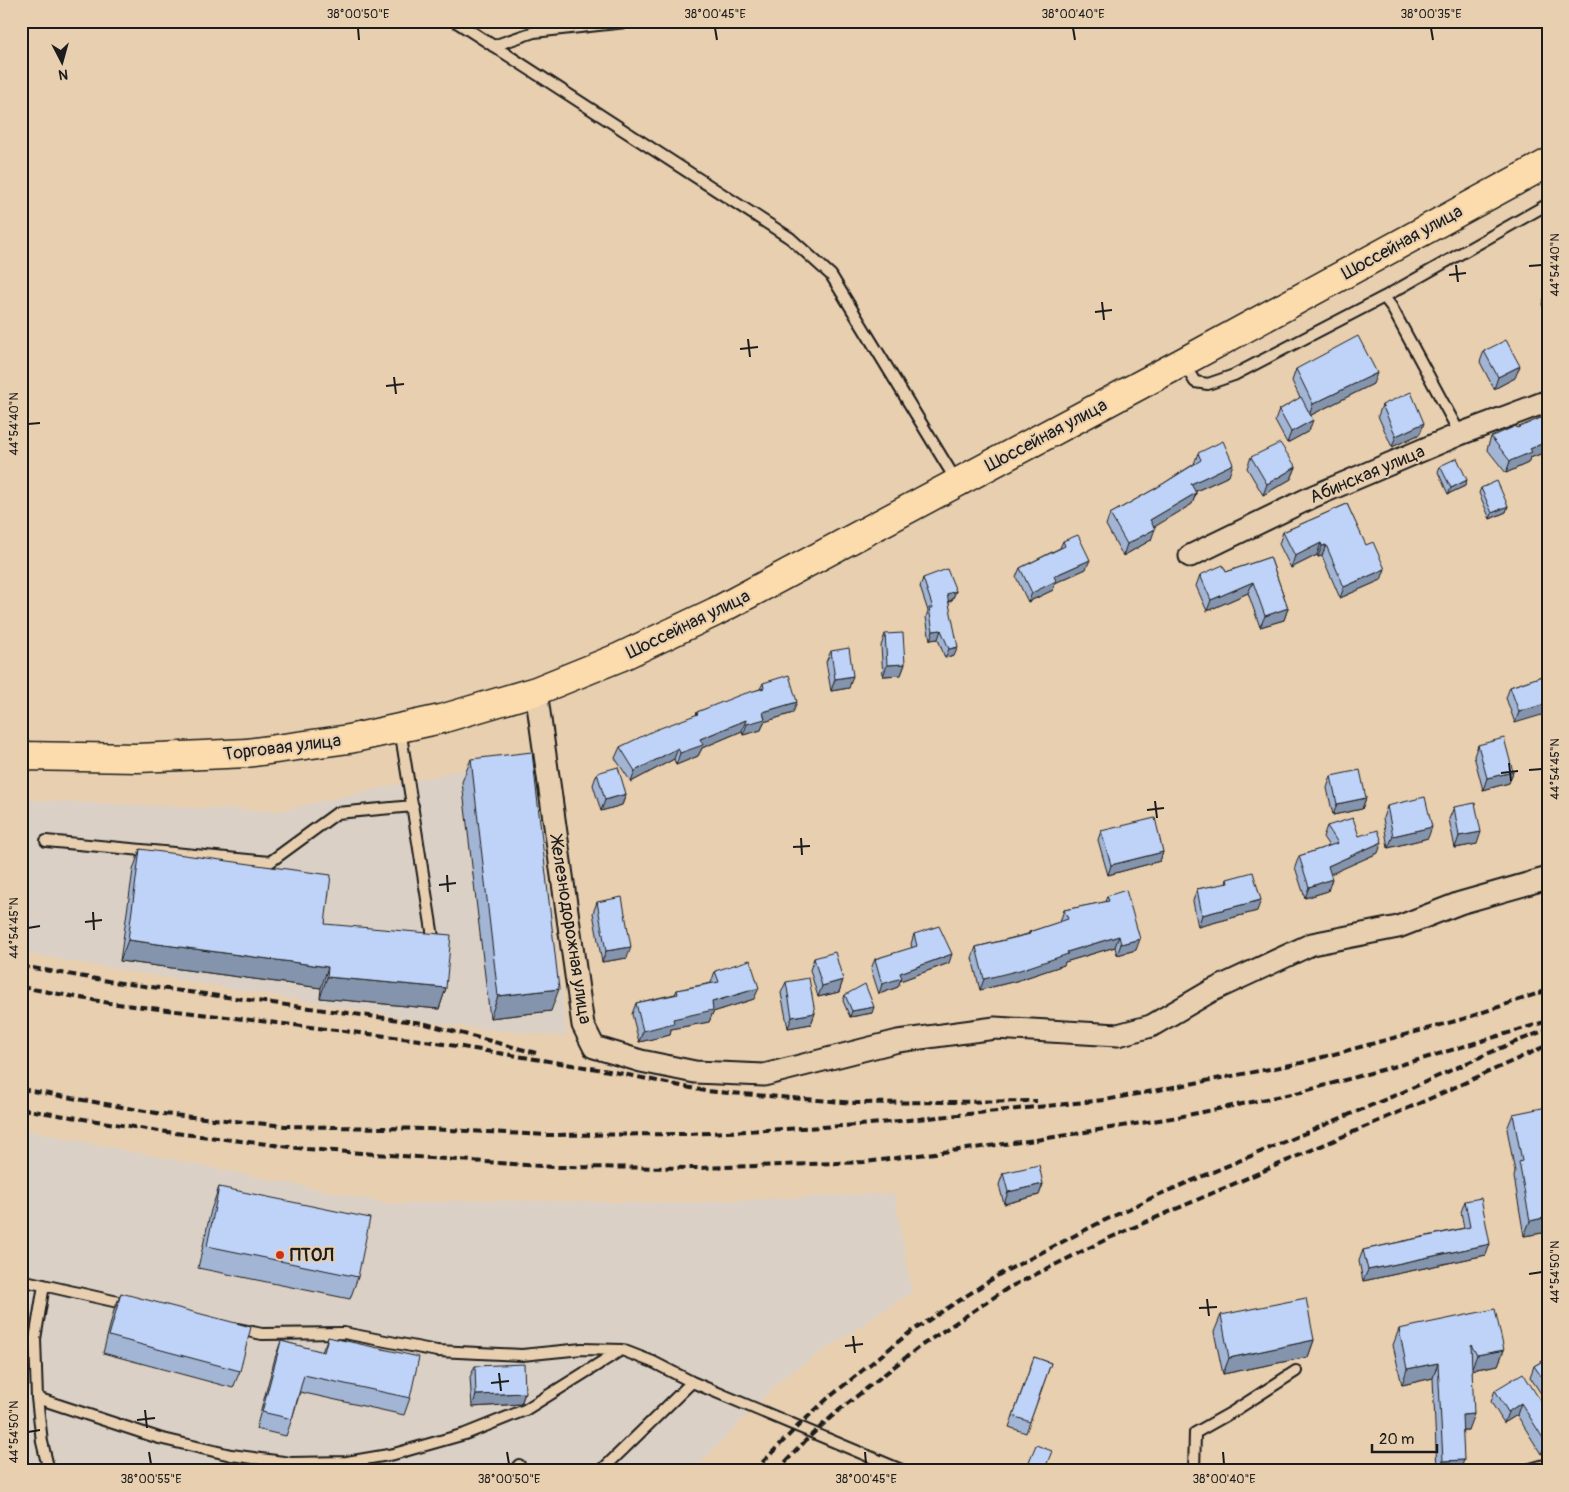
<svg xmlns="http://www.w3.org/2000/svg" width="1569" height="1492" font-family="Pangolin,sans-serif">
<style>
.built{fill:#dbd0c5}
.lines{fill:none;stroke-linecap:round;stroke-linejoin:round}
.lane-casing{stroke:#1c1c1c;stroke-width:14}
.street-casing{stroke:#1c1c1c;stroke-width:25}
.highway-casing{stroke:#1c1c1c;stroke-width:31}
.lane{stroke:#e8cfb0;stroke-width:10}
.street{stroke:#e8cfb0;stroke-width:21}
.highway{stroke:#fcdcac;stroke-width:28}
.rail{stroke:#1c1c1c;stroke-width:4;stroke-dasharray:8 4;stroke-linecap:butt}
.wall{fill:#a3b5d4;stroke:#1c1c1c}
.shaded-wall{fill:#8594ad;stroke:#1c1c1c}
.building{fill:#bed3f7;stroke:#1c1c1c}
.ticks{fill:none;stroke:#1c1c1c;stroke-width:2}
.poi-dot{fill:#c8321e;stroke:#e8cfb0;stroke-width:2}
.labels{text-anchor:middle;stroke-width:4;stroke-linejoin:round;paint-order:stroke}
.street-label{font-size:18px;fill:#1c1c1c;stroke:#e8cfb0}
.poi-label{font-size:18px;font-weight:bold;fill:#1c1c1c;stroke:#e8cfb0;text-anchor:start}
.neatline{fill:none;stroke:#1c1c1c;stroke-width:2}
.ticks-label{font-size:12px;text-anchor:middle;fill:#1c1c1c}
</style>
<rect width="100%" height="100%" fill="#e8cfb0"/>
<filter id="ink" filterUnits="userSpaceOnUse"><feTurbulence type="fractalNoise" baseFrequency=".02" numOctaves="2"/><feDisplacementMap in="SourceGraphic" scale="10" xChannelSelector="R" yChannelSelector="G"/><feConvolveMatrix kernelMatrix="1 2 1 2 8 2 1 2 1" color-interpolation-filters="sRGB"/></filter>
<g filter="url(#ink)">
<path class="built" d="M518,757L538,782L567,1037L455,1026L21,953V800L279,811Z
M21,1129L391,1204L478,1200L674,1203L894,1193L912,1292L784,1377L693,1471H21Z"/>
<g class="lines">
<g class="lane-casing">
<path id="lane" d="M455,21L790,238L831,275L957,482
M493,46L534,32L635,21
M1384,297L1391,306L1460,434
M1183,362L1195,382L1208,384L1234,375L1384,297L1548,204
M400,729L433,937
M46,841L270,862L337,813L413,806
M21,1280L131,1305
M44,1285L35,1339L37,1398L42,1442L49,1471
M238,1329L262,1334L344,1333L437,1351L522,1355L582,1349L622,1350L653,1362L692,1382L904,1471
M37,1398L159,1438L231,1455L291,1463L347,1462L394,1454L465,1434L525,1410L621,1350
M514,1471L519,1465
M601,1471L692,1382
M1194,1471L1195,1433L1234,1411L1296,1371
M1523,1471L1548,1464"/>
</g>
<g class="street-casing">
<path id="street" d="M1190,556L1314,496L1460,434L1548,401
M536,691L583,1025L594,1047L641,1061L695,1072L764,1075L898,1041L995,1028L1118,1035L1151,1026L1211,991L1312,944L1398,927L1460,903L1548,878"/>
</g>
<g class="highway-casing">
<path id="highway" d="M21,756L138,758L247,753L349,739L441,719L536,691L620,657L715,612L1183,362L1548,163"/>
</g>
<use href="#lane" class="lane"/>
<use href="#street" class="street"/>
<use href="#highway" class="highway"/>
<path class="rail" d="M21,966L114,982L422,1023L536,1053
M21,987L109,1003L419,1040L609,1071L705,1091L855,1103L1037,1101
M21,1089L162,1114L286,1126L428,1129L547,1135L689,1134L860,1125L1105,1100L1301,1063L1463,1019L1548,990
M21,1109L159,1131L307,1149L554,1167L699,1168L865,1162L1036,1140L1178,1117L1301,1092L1425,1058L1548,1021
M754,1471L797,1427L827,1399L909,1333L1000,1274L1099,1223L1158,1195L1403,1092L1498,1049L1548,1029
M777,1471L808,1438L838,1411L919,1347L1008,1288L1107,1239L1429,1099L1548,1045"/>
</g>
<path class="wall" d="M1548,292V318L1542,304L1546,293Z
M1484,351L1515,378L1494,389L1480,362Z
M1296,369L1373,384L1311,415L1309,431L1287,443L1275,421L1279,410L1300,398L1292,381Z
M1382,405L1420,434L1392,447L1378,416Z
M1548,415V451L1530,458L1528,463L1506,473L1487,449L1491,437L1517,428Z
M1198,453L1229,476L1196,491V493L1192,504L1154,527L1151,540L1123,556L1106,525L1110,514L1158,487L1194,464Z
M1251,457L1296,467L1291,479L1263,495L1247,468Z
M1440,466L1465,486L1448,494L1438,472Z
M1481,488L1508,506L1506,512L1490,519L1479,493Z
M1347,504L1381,580L1340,598L1322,556L1318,557L1317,555L1291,568L1279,544L1283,532Z
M1063,541L1086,569L1055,583L1053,590L1028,602L1016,577L1020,568L1060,548Z
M1270,557L1288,608L1284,620L1260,627L1248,593L1207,611L1196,586L1200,575L1226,572Z
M923,578L956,591L952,600L949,602L954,656L945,658L938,639L930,640L926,617L928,611L920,587Z
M885,634L905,664L901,675L883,676L881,646Z
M831,651L849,688L831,691L826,662Z
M1548,674L1515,723L1506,698L1510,687Z
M763,683L793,713L764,722L761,730L743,735L742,731L702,748L698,756L676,765L674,759L631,782L615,758L620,747L696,715L697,712L760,689Z
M1478,745L1513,772L1509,783L1483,790L1474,756Z
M471,759L551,1011L490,1018L462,782Z
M597,773L626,794L622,805L601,811L593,785Z
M1331,776L1366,798L1362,809L1333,815L1327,788Z
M1387,806L1428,838L1388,848L1383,818Z
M1454,807L1477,844L1455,848L1449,819Z
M1327,826L1359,836L1378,853L1330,874L1328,891L1305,898L1295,867L1299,856L1329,846L1323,837Z
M1101,831L1163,852L1160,861L1108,875L1098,840Z
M140,849L325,924L446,988L439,1009L320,998L321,988L120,961L133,870Z
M1227,879L1257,911L1198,927L1193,901L1197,889L1226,884Z
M1107,896L1136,950L1117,955L1115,947L1065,962L1064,965L1016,981L980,990L972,958L976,947L1028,934L1029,932L1060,922L1064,910L1105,902Z
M597,902L627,958L602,962L593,913Z
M914,934L949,963L900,981L898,987L879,994L871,969L875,959L912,948L911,944Z
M814,958L843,980L839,992L818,997L810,970Z
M715,971L754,999L713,1012L709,1022L671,1029L670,1035L639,1042L632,1014L636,1003L675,994L677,990L711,983Z
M786,982L815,1013L811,1024L788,1028L781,993Z
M845,995L872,1013L850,1017L843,1001Z
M1513,1114L1548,1232L1524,1236L1514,1177L1515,1172L1507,1129Z
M1003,1173L1043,1184L1039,1195L1004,1204L999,1185Z
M219,1187L358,1277L350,1299L198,1268L211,1210Z
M1465,1201L1486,1255L1363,1281L1359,1261L1363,1250L1464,1228L1461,1212Z
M121,1293L240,1371L233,1388L103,1353L114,1310Z
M1221,1315L1314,1340L1308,1357L1223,1374L1214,1332Z
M1399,1329L1504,1350L1498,1365L1472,1370L1468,1430H1462L1460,1471H1437L1433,1378L1402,1385L1393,1345Z
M328,1337L410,1398L404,1415L300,1392L292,1419L286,1436L256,1429L275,1358L281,1341L322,1352Z
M1034,1357L1051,1363L1026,1433L1009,1427Z
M1548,1358V1404L1530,1377L1534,1366Z
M475,1366L525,1393L521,1404L472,1407L470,1377Z
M1495,1390L1548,1413V1450L1541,1454L1517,1415L1504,1423L1491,1402Z"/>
<path class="shaded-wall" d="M1520,366L1515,378L1494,389L1498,377Z
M1377,373L1373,384L1309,416L1313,404Z
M1313,420L1309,431L1287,443L1291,432Z
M1424,423L1420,434L1392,447L1396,436Z
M1548,441V451L1530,458L1528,463L1506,473L1510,461L1530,449Z
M1233,464L1229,476L1187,495L1191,484Z
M1296,467L1291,479L1263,495L1267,484Z
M1467,480L1465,486L1448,494L1451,488Z
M1196,493L1192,504L1146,532L1150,520Z
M1508,506L1506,512L1490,519L1492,513Z
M1155,529L1151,540L1123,556L1127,544Z
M1321,543L1317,555L1291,568L1295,556Z
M1326,545L1322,556L1318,557L1322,546Z
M1090,560L1086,569L1055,583L1053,590L1028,602L1032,593L1054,576Z
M1385,569L1381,580L1340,598L1344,587Z
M1253,582L1248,593L1207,611L1211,600Z
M956,591L952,600L944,603L947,594Z
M1288,608L1284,620L1260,627L1265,616Z
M941,630L938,639L930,640L933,631Z
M958,647L954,656L945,658L949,649Z
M905,664L901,675L883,676L887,665Z
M853,676L849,688L831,691L835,679Z
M797,702L793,713L764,722L761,730L743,735L747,724L763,712Z
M1548,703V713L1515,723L1519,712Z
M746,720L742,731L702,748L698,756L676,765L680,753L700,739Z
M678,748L674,759L631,782L635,771Z
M1513,772L1509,783L1483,790L1487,778Z
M626,794L622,805L601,811L605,800Z
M1366,798L1362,809L1333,815L1337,804Z
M1432,827L1428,838L1388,848L1393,836Z
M1481,832L1477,844L1455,848L1459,836Z
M1382,842L1378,853L1324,877L1328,866Z
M1163,852L1160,861L1108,875L1111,865Z
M1332,879L1328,891L1305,898L1309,887Z
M1261,900L1257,911L1198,927L1202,915Z
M1119,936L1115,947L1065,962L1064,965L1016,981L980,990L984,979L1067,952Z
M1140,939L1136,950L1117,955L1121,944Z
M128,940L328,967L321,988L120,961Z
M631,947L627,958L602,962L606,951Z
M952,954L949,963L900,981L898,987L879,994L882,984L900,973Z
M327,977L446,988L439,1009L320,998Z
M843,980L839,992L818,997L822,986Z
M759,988L754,999L713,1012L709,1022L671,1029L670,1035L639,1042L643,1031L712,1002Z
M559,989L551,1011L490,1018L498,996Z
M874,1007L872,1013L850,1017L852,1011Z
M815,1013L811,1024L788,1028L792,1017Z
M1043,1184L1039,1195L1004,1204L1008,1192Z
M1548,1217V1232L1524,1236L1530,1221Z
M1490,1244L1486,1255L1363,1281L1368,1270Z
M1314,1340L1308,1357L1223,1374L1229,1358Z
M1504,1350L1498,1365L1471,1370L1477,1355Z
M1438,1363L1433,1378L1402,1385L1407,1369Z
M525,1393L521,1404L472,1407L476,1395Z
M1521,1403L1517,1415L1504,1423L1508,1412Z
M1474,1414L1468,1430H1456L1462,1415Z
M1548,1441V1450L1541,1454L1546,1443Z
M1464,1460L1460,1471H1439L1443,1461Z"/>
<path class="building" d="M1358,336L1377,373L1313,404L1296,369Z
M1506,340L1520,366L1498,377L1484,351Z
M1411,392L1424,423L1396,436L1382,405Z
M1301,397L1313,420L1291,432L1279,410Z
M1548,415V441L1530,449L1532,452L1510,461L1491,437L1516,426L1517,428Z
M1223,441L1233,464L1191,484L1196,493L1150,520L1155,529L1127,544L1110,514L1158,487L1201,460L1198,453Z
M1280,443L1296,467L1267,484L1251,457Z
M1457,458L1467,480L1451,488L1440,466Z
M1497,481L1508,506L1492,513L1481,488Z
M1347,504L1366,545L1373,542L1385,569L1344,587L1326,545L1322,546L1321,543L1295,556L1283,532Z
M1078,535L1090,560L1054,576L1056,581L1032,593L1020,568L1065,546L1063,541Z
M1270,557L1288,608L1265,616L1253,582L1211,600L1200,575L1223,565L1226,572Z
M947,569L956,591L947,594L958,647L949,649L941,630L933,631L929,608H933L923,578Z
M903,633L905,664L887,665L885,634Z
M849,648L853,676L835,679L831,651Z
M1548,674V703L1519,712L1510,687Z
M789,675L797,702L763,712L765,719L747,724L746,720L700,739L703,745L680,753L678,748L635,771L620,747L655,730L698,714L697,712L740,695L764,688L763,683Z
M1504,738L1513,772L1487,778L1478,745Z
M532,752L559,989L498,996L471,759Z
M618,767L626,794L605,800L597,773Z
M1360,770L1366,798L1337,804L1331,776Z
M1425,797L1432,827L1393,836L1387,806Z
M1475,803L1481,832L1459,836L1454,807Z
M1155,818L1163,852L1111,865L1101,831Z
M1353,818L1359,836L1378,830L1382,842L1328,866L1332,879L1309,887L1299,856L1338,843L1327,826Z
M140,849L331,875L325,924L451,935L446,988L327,977L328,967L128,940Z
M1253,872L1261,900L1202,915L1197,889L1228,883L1227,879Z
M1126,890L1140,939L1121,944L1119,936L1067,952L1068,954L1020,970L984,979L976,947L1030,934L1029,932L1068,919L1064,910L1109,901L1107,896Z
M622,897L631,947L606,951L597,902Z
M939,926L952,954L900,973L902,978L882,984L875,959L917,946L914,934Z
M835,952L843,980L822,986L814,958Z
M750,960L759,988L712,1002L713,1010L673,1019L674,1023L643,1031L636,1003L678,994L677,990L719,982L715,971Z
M809,978L815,1013L792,1017L786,982Z
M865,984L874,1007L852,1011L845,995Z
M1547,1107L1548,1217L1530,1221L1519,1162L1522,1161L1513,1114Z
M1039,1165L1043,1184L1008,1192L1003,1173Z
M219,1187L370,1218L358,1277L207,1246Z
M1481,1198L1490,1244L1368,1270L1363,1250L1470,1227L1465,1201Z
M121,1293L251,1327L240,1371L109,1336Z
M1306,1298L1314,1340L1229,1358L1221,1315Z
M1495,1309L1504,1350L1477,1355L1471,1345L1474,1414L1462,1415L1464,1460L1443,1461L1438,1363L1407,1369L1399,1329Z
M328,1337L419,1357L410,1398L304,1375L292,1419L262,1412L281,1341L324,1352Z
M1034,1357L1051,1363L1030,1422L1013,1416Z
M1548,1358V1386L1534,1366Z
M524,1364L525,1393L476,1395L475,1366Z
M1523,1373L1548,1413V1441L1546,1443L1521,1403L1508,1412L1495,1390Z
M1036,1445L1052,1451L1044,1471H1025Z"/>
</g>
<path class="ticks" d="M358,28L359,40M715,28L717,40M1073,28L1075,40M1431,28L1433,40M1456,265L1458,282M1529,266L1542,265M1449,275L1466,273M1102,302L1104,320M1095,312L1112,310M748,339L750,357M740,349L758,347M394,377L396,394M386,386L404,384M28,424L40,423M1509,763L1511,781M1529,770L1542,769M1501,773L1518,771M1155,801L1157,818M1147,810L1164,808M801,838L802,855M793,847L810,846M447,875L448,892M439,885L456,883M93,912L94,930M85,922L102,920M28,928L40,926M1529,1274L1542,1272M1207,1299L1209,1316M1199,1308L1217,1307M853,1336L855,1353M845,1346L863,1344M499,1373L501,1391M491,1383L509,1381M145,1410L147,1428M137,1420L155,1418M28,1432L40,1430M149,1452L151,1464M507,1452L509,1464M865,1452L866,1464M1223,1452L1224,1464"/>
<circle class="poi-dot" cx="280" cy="1255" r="5"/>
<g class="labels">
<g class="street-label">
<text transform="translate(1402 242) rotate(-29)" y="6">Шоссейная улица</text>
<text transform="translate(1046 435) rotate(-28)" y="6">Шоссейная улица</text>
<text transform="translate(1367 474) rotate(-23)" y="6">Абинская улица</text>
<text transform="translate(688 624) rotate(-26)" y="6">Шоссейная улица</text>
<text transform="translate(282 747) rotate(-7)" y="6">Торговая улица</text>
<text transform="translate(571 930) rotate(81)" y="6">Железнодорожная улица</text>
</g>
<g class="poi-label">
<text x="290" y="1261">ПТОЛ</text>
</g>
</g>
<rect width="1569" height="1492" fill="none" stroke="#e8cfb0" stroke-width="55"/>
<g transform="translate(62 62) rotate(174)" stroke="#e8cfb0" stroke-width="4" paint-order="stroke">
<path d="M0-4L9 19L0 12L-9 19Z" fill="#1c1c1c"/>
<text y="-8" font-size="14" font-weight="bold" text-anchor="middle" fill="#1c1c1c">N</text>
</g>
<path d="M1372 1444v8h65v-8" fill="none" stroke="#1c1c1c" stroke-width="2.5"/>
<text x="1379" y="1444" font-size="15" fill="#1c1c1c" stroke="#e8cfb0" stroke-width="4" paint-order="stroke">20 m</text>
<rect x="28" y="28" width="1514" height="1436" class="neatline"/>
<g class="ticks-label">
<text x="358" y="18">38°00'50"E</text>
<text x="715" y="18">38°00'45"E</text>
<text x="1073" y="18">38°00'40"E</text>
<text x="1431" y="18">38°00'35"E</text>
<text transform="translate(1555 265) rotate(-90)" y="4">44°54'40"N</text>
<text transform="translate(14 424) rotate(-90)" y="4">44°54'40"N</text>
<text transform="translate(1555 769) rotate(-90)" y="4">44°54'45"N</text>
<text transform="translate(14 928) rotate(-90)" y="4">44°54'45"N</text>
<text transform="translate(1555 1272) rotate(-90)" y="4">44°54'50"N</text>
<text transform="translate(14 1432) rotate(-90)" y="4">44°54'50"N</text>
<text x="151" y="1483">38°00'55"E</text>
<text x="509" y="1483">38°00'50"E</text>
<text x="866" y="1483">38°00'45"E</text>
<text x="1224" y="1483">38°00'40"E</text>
</g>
</svg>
